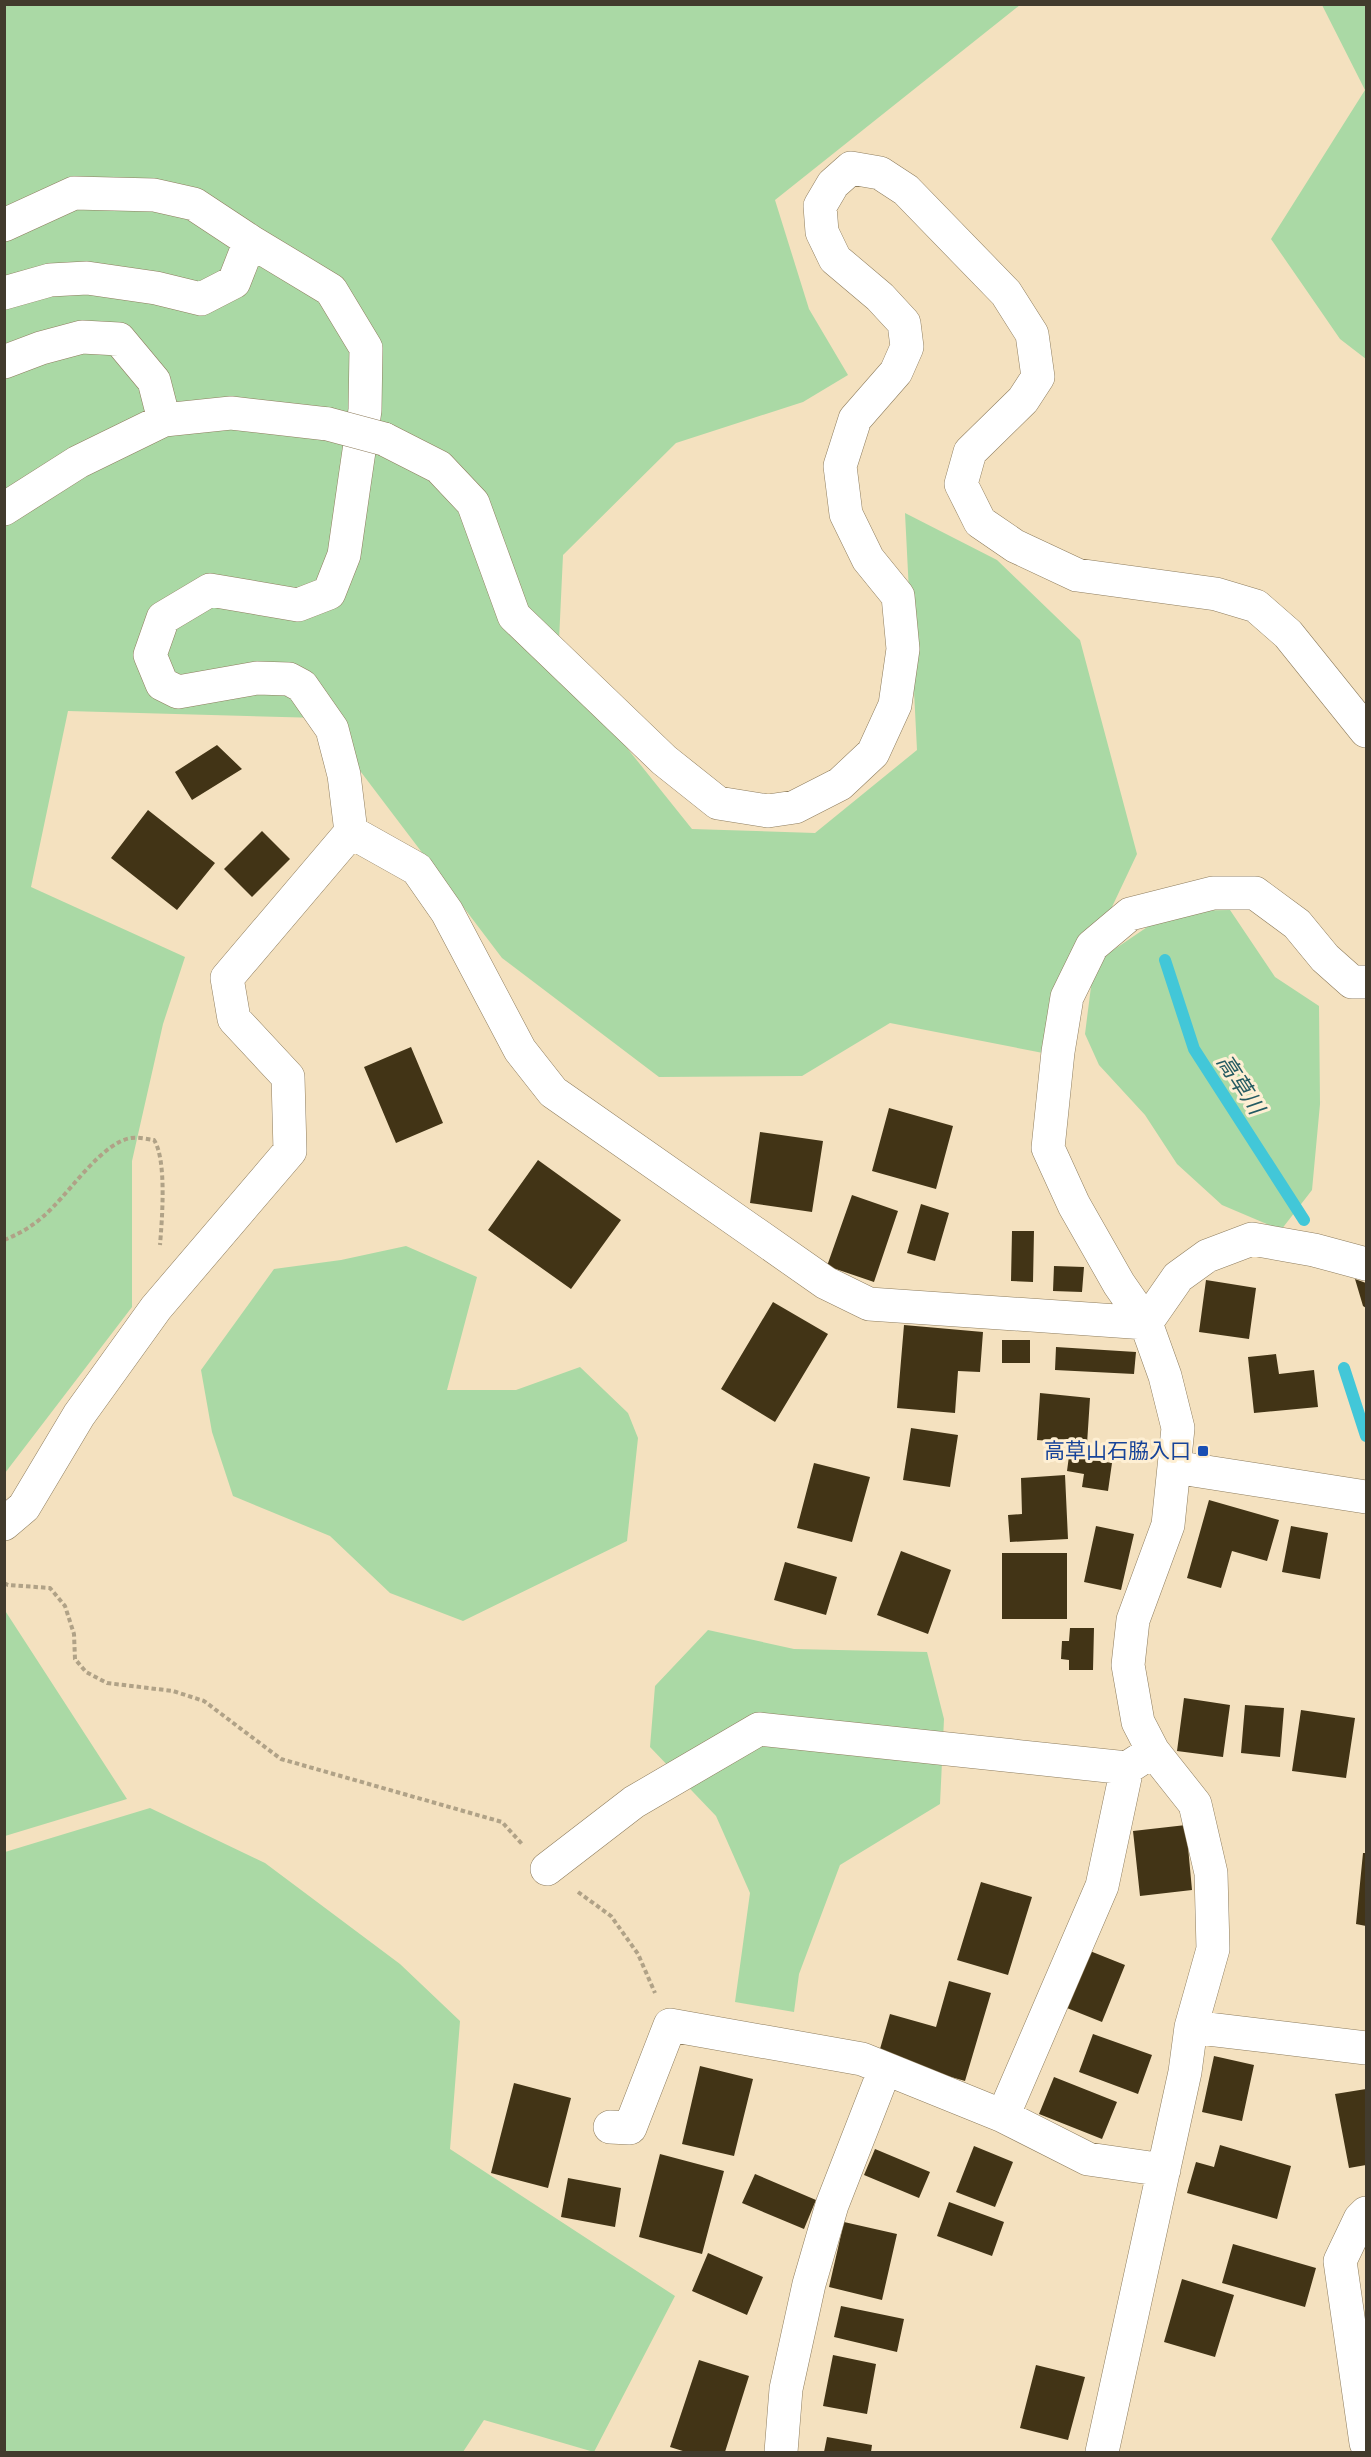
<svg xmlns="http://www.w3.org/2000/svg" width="1371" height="2457" font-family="Raleway,'Noto Sans JP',sans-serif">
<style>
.green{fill:#aad9a5}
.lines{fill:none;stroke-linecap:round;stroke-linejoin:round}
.stream{stroke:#42c7d8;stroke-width:12}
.building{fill:#423416}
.minor-casing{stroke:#8e7d5e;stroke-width:34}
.path{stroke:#b0a287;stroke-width:4;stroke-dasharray:4.5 3;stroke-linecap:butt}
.minor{stroke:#fff;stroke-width:33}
.minor-bridge-casing{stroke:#8e7d5e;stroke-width:34;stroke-linecap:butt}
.minor-bridge{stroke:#fff;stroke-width:33}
.transit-dot{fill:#1a4fb4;stroke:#feefd3;stroke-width:2}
.labels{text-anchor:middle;stroke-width:6;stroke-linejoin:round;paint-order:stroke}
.transit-label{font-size:21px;fill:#164399;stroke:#feefd3;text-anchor:end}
.water-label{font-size:22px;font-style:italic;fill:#255b62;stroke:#feefd3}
</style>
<rect width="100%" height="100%" fill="#f4e1bf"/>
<path class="green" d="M5,5H1020L775,200L809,309L848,375L803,402L676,443L563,555L558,662L692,829L815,833L917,750L905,513L997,560L1080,640L1137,854L1043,1053L890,1023L802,1076L659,1077L502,958L320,718L68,711L31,887L185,957L163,1024L132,1161V1307L5,1473Z
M1322,5H1366V359L1340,339L1271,239L1365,90Z
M1230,910L1275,977L1319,1006L1320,1104L1312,1190L1281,1230L1222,1205L1177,1164L1145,1115L1099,1065L1085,1034L1094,963L1171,911Z
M406,1246L477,1277L447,1390H516L580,1367L628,1413L638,1438L627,1541L463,1621L390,1593L330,1536L233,1496L212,1432L201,1370L274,1269L341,1260Z
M4,1609L127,1799L5,1836H4Z
M708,1630L794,1649L927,1652L944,1719L940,1804L840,1865L799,1974L794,2012L735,2002L750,1893L716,1816L650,1747L655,1686Z
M150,1808L265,1863L400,1964L460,2021L450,2149L675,2296L594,2452L484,2420L463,2452H5V1852Z"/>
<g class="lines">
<path class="stream" d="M1165,960L1194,1049L1304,1220
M1344,1368L1366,1436"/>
</g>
<path class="building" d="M217,745L242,769L192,800L175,772Z
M148,810L215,863L177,910L111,858Z
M262,831L290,859L252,897L224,869Z
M411,1047L443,1123L396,1143L364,1067Z
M889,1108L953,1126L936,1189L872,1171Z
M760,1132L823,1141L812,1212L750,1203Z
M538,1160L621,1220L571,1289L488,1230Z
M852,1195L898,1211L874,1282L827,1266Z
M921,1204L949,1213L935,1261L907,1253Z
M1012,1231H1034L1033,1282L1011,1281Z
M1054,1266L1084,1267L1082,1292L1053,1291Z
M1355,1279L1366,1283V1308L1363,1306Z
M1206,1280L1256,1288L1249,1339L1199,1332Z
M773,1302L828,1334L775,1422L721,1389Z
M904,1325L983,1332L980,1372L958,1371L955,1413L897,1408Z
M1002,1340H1030V1363H1002Z
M1056,1347L1136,1352L1134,1374L1055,1370Z
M1276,1354L1279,1374L1314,1370L1318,1407L1254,1413L1248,1357Z
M1040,1393L1090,1398L1087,1444L1037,1440Z
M911,1428L958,1435L950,1487L903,1480Z
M1069,1456L1112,1463L1108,1491L1082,1487L1084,1474L1067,1471Z
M814,1463L870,1477L852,1542L797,1528Z
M1065,1475L1068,1539L1010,1542L1008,1515L1022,1514L1021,1478Z
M1209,1500L1279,1520L1267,1561L1232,1551L1221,1588L1187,1578Z
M1096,1526L1134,1534L1121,1590L1084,1582Z
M1291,1526L1328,1533L1320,1579L1282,1572Z
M901,1551L951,1570L928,1634L877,1615Z
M1002,1553H1067V1619H1002Z
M785,1562L837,1577L826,1615L774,1600Z
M1070,1628H1094L1093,1670H1069V1660L1061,1659L1062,1641H1069Z
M1184,1698L1230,1705L1223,1757L1177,1751Z
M1245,1705L1284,1708L1280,1757L1241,1753Z
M1301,1710L1355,1718L1346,1778L1292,1771Z
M1186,1825L1192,1890L1140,1896L1133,1831Z
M1363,1853H1366V1926L1356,1924Z
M981,1882L1032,1897L1008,1975L957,1960Z
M1090,1951L1125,1965L1102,2022L1067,2008Z
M949,1981L991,1993L965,2081L878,2056L890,2014L936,2027Z
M1093,2034L1152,2055L1138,2094L1079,2072Z
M1214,2056L1254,2065L1242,2121L1202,2112Z
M700,2066L753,2079L734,2156L682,2144Z
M1054,2077L1117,2102L1102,2139L1039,2114Z
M514,2083L571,2098L548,2188L491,2173Z
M1366,2089V2165L1349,2168L1335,2094Z
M1220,2145L1291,2166L1277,2219L1187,2193L1196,2162L1214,2167Z
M974,2146L1013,2162L995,2207L956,2192Z
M875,2149L930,2172L919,2198L864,2175Z
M660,2154L724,2171L702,2254L639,2237Z
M755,2174L816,2200L804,2229L742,2203Z
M568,2178L621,2188L615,2227L561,2217Z
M949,2202L1004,2222L992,2256L937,2236Z
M844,2222L897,2234L882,2300L829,2287Z
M1233,2244L1316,2268L1305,2307L1222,2283Z
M708,2253L763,2277L747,2315L692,2291Z
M1182,2279L1234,2295L1215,2357L1164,2342Z
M841,2306L904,2319L897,2352L834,2337Z
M833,2355L876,2364L867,2414L823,2406Z
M699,2360L749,2376L725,2452H686L670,2447Z
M1036,2365L1085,2377L1068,2440L1020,2428Z
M827,2437L872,2445L871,2452H824Z"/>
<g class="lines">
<g class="minor-casing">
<path id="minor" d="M4,225L74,193L154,195L194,204L250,241L234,282L201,299L156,288L87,278L50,280L4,293
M250,241L331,290L366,348L365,410L354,485L344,555L329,593L298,605L210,590L163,618L150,655L162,684L178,692L257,678L289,679L302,686L332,729L344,775L351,832L417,869L447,912L520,1050L553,1092L826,1283L869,1304L1146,1323L1178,1277L1207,1256L1252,1239L1314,1250L1366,1264
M4,362L41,348L82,337L119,339L154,381L164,420
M384,439L439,467L473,503L514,616L664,760L718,803L768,811L795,807L840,784L873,753L895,705L903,649L898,596L868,559L846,514L840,466L855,419L896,372L907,347L904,323L880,297L835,259L822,232L820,206L833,184L851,168L880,173L906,190L1006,293L1032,334L1038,377L1023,400L970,452L961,484L980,522L1015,546L1077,575L1216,594L1256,606L1288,634L1366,731
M4,509L78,462L164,420L231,413L328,424
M1174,1467L1366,1497
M4,1524L24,1507L79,1415L156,1308L290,1151L288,1077L234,1019L227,978L351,832
M547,1869L634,1802L759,1729L1127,1768L1153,1751
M1191,2027L1366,2048
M1003,2116L1102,1886L1127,1768
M610,2127L630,2128L670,2025L862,2059L1003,2116L1088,2159L1164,2170
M1366,2213L1360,2219L1340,2261L1366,2443
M781,2452L786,2389L809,2284L832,2205L885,2069
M1102,2452L1185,2072L1191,2027L1213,1949L1211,1873L1195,1804L1153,1751L1138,1722L1128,1665L1133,1620L1168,1525L1178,1428L1165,1376L1146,1323L1119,1284L1074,1205L1048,1148L1058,1052L1067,997L1092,946L1130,914L1213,893H1255L1297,924L1325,958L1352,982H1366"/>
</g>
<path class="path" d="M4,1240C24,1232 39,1222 54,1206C73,1187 104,1142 131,1138C138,1137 147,1139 154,1140C167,1160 162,1220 160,1245
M4,1583L8,1585L50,1588L65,1606L74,1634L75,1659L86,1672L107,1683L173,1691L204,1701L281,1759L502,1822L522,1844
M578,1892L611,1916L638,1954L655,1993"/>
<use href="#minor" class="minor"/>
<g class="minor-bridge-casing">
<path id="minor-bridge" d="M328,424L384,439"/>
</g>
<use href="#minor-bridge" class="minor-bridge"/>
</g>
<rect class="transit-dot" x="1197" y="1445" width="12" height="12" rx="3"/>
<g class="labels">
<g class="transit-label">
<text x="1191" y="1458">高草山石脇入口</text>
</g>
<g class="water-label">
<text transform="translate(1241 1084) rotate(57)" y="8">高草川</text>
</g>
</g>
<rect width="1371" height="2457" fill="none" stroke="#423b2d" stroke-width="12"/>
</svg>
